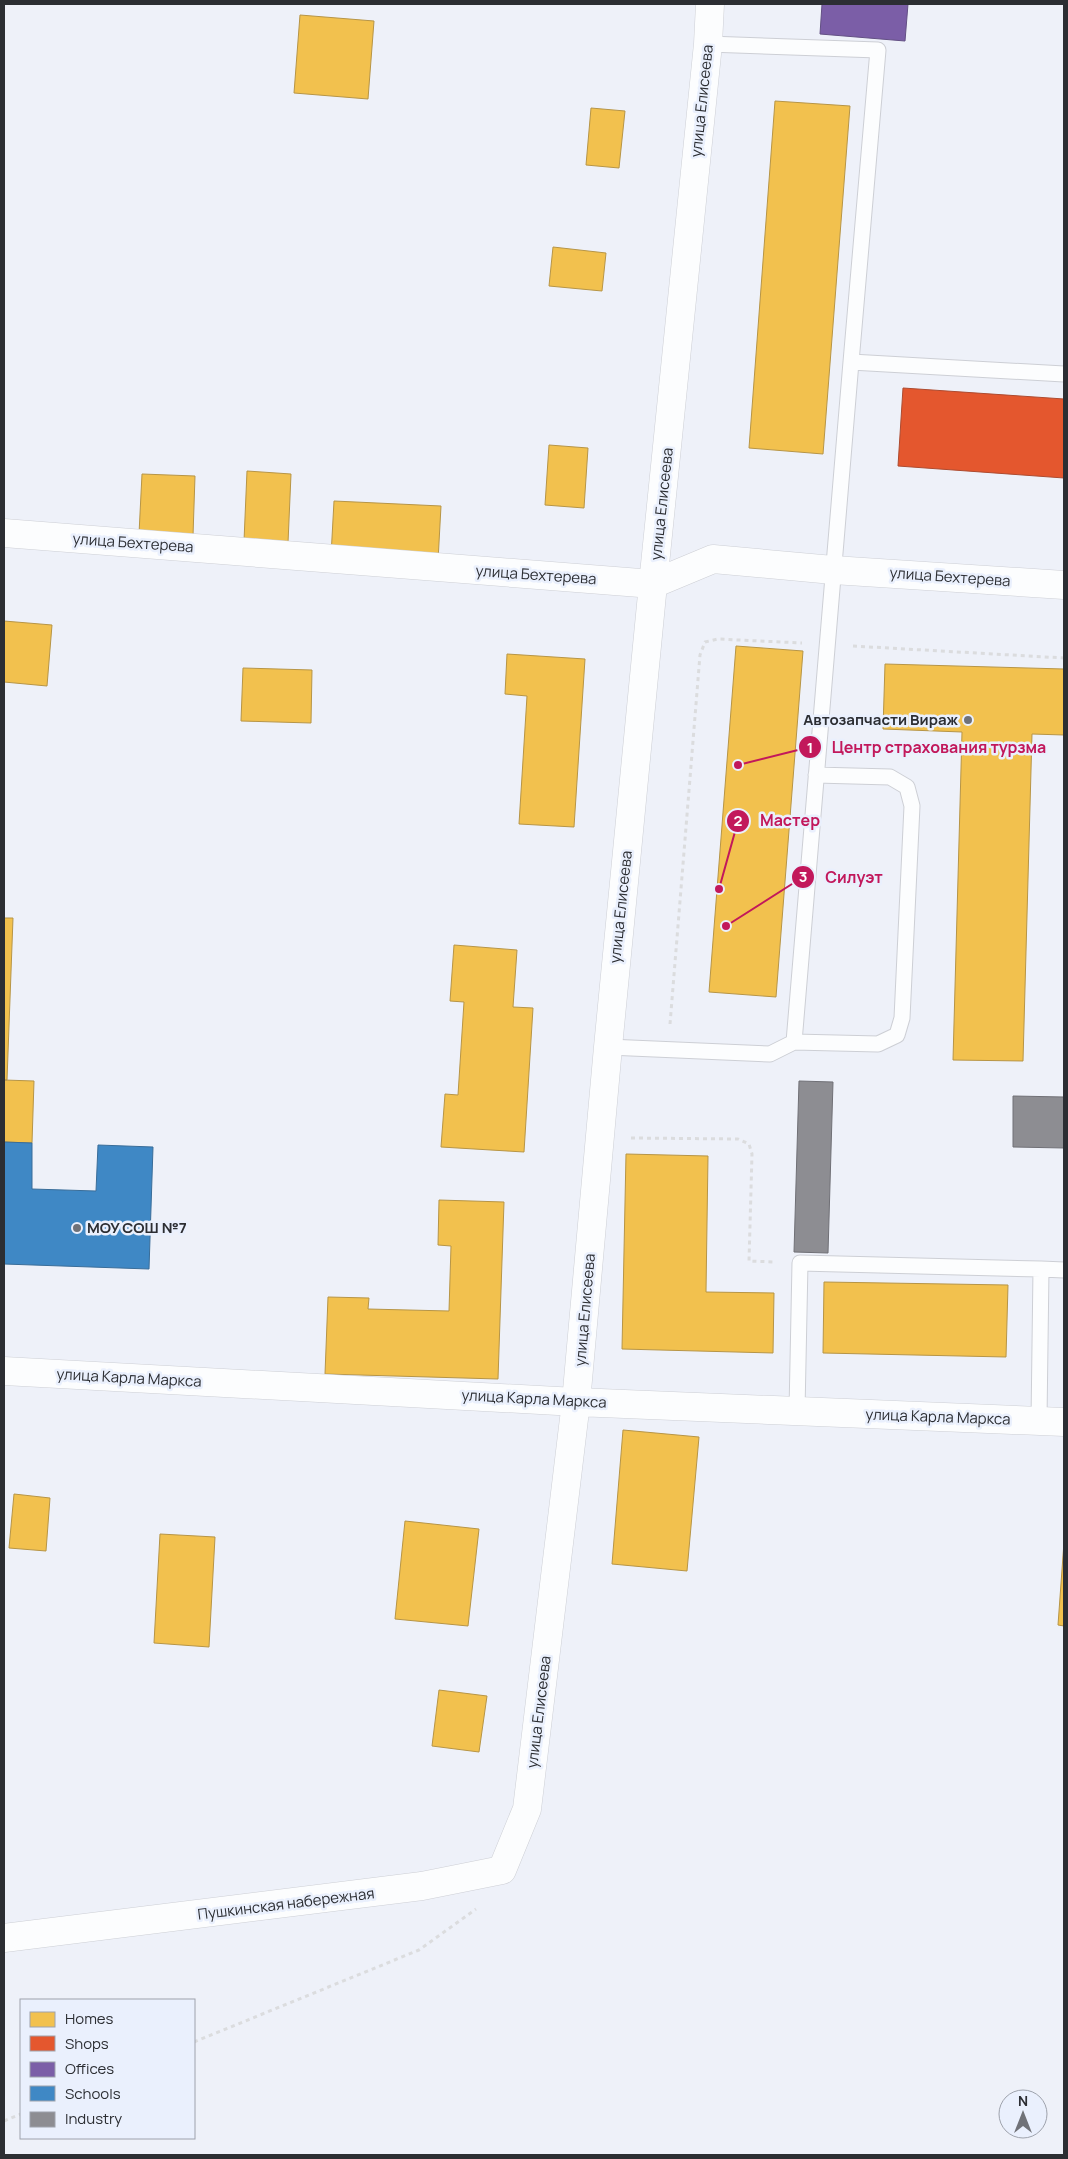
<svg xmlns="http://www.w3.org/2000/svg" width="1068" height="2159" font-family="Manrope,sans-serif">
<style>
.homes{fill:#f2c14e;stroke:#b79546}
.shops{fill:#e4572e;stroke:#ad4b30}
.offices{fill:#7b5ea7;stroke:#635084}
.schools{fill:#3f88c5;stroke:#396d99}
.industry{fill:#8d8d92;stroke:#707076}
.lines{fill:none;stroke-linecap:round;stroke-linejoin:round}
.lane-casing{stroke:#cdcfd5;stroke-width:17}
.street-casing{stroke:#cdcfd5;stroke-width:29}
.secondary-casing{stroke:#cdcfd5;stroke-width:29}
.path{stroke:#dbdcde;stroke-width:3;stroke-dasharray:4 4;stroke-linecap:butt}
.lane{stroke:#fcfdfe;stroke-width:15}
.street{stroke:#fcfdfe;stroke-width:28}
.secondary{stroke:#fcfdfe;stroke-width:28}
.poi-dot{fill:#707278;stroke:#eaf0fd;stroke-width:2}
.labels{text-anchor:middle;stroke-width:5;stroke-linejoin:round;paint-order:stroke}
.street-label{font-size:15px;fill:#2c2e33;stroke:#eaf0fd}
.poi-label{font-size:15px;font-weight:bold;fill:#2c2e33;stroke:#eaf0fd;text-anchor:end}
.leader{fill:none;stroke:#c2185b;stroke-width:2}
.callout-dot{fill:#c2185b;stroke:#eaf0fd;stroke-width:2}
.mark-label{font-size:15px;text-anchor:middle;font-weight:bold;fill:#fff}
.callout-label{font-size:16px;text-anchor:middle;font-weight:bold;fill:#c2185b;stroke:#eaf0fd;stroke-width:5;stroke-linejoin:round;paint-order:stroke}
</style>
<rect width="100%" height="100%" fill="#eef1f9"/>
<path class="homes" d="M300,15L374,21L368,99L294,93Z
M775,101L850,106L823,454L749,448Z
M591,108L625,111L619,168L586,165Z
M553,247L606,253L602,291L549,286Z
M549,445L588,448L584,508L545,505Z
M247,471L291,474L288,543L244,541Z
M142,474L195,476L193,536L139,534Z
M334,501L441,506L438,561L331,556Z
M4,621L52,625L47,686L4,682Z
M736,646L803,651L776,997L709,992Z
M507,654L585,659L574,827L519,824L527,696L505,694Z
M885,664L1064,669V735L1032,734L1023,1061L953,1060L962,732L883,729Z
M243,668L312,670L311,723L241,721Z
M4,918H13L7,1080H4Z
M454,945L517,950L513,1007L533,1008L524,1152L441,1147L445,1094L458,1095L464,1002L450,1001Z
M4,1080L34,1081L32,1143L4,1142Z
M626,1154L708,1156L706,1292L774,1293L773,1353L622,1349Z
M439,1200L504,1202L498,1379L325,1374L328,1297L369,1298L368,1309L449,1311L451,1246L438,1245Z
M824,1282L1008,1285L1006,1357L823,1353Z
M623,1430L699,1437L687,1571L612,1564Z
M14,1494L50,1498L46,1551L9,1548Z
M405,1521L479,1529L468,1626L395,1619Z
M160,1534L215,1537L209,1647L154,1643Z
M1064,1542V1626L1058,1625Z
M439,1690L487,1696L479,1752L432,1746Z"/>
<path class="shops" d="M903,388L1064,399V478L898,466Z"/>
<path class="offices" d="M822,4H908L905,41L820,34Z"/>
<path class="schools" d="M4,1142L32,1143V1189L96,1191L98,1145L153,1147L149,1269L4,1264Z"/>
<path class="industry" d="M799,1081L833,1082L828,1253L794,1252Z
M1013,1096L1064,1097V1148L1013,1147Z"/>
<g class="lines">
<g class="lane-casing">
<path id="lane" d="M708,44L878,50L851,362
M794,1042L878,1044L897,1035L902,1018L912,806L907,787L890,777L816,775
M608,1047L770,1054L794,1042L851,362L1064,374
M797,1411L800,1263L1041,1269
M1039,1421L1041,1269L1064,1270"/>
</g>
<g class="street-casing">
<path id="street" d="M4,533L653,584L708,44L710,4
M4,1371L576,1402L1064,1422
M4,1938L422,1886L502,1870L527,1809L576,1402"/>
</g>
<g class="secondary-casing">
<path id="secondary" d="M576,1402L608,1047L653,584L713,559L833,570L1064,585"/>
</g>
<path class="path" d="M853,646L1064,658
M670,1024L700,655L705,642L718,639L802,643
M631,1138L738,1139L749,1144L752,1154L749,1261L774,1262
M194,2042L419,1950L476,1909
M4,2121L21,2114"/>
<use href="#lane" class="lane"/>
<use href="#street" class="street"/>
<use href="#secondary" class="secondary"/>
</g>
<g class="poi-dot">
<circle cx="968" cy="720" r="5"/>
<circle cx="77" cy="1228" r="5"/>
</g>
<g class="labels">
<g class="street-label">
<text transform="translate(702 101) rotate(-84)" y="5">улица Елисеева</text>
<text transform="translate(662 504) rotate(-84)" y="5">улица Елисеева</text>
<text transform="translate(133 543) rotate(4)" y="5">улица Бехтерева</text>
<text transform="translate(536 575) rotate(4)" y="5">улица Бехтерева</text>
<text transform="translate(950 577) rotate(4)" y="5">улица Бехтерева</text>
<text transform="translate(621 907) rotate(-84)" y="5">улица Елисеева</text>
<text transform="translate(585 1310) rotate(-85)" y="5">улица Елисеева</text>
<text transform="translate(129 1378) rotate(3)" y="5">улица Карла Маркса</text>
<text transform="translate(534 1399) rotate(3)" y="5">улица Карла Маркса</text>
<text transform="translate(938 1417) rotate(2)" y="5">улица Карла Маркса</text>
<text transform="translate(539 1712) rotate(-83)" y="5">улица Елисеева</text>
<text transform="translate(286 1904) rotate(-7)" y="5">Пушкинская набережная</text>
</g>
<g class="poi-label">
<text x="958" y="725">Автозапчасти Вираж</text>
<text x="87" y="1233" text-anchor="start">МОУ СОШ №7</text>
</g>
</g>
<path class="leader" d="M738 765L810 747M719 889L738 821M726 926L803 877"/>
<g class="callout-dot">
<circle cx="738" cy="765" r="5"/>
<circle cx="719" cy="889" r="5"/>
<circle cx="726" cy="926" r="5"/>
<circle cx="810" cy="747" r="12"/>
<circle cx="738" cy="821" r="12"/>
<circle cx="803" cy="877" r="12"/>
</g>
<g class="mark-label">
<text x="810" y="753">1</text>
<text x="738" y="826">2</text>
<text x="803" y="882">3</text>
</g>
<g class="callout-label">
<text x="939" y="753">Центр страхования турзма</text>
<text x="790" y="826">Мастер</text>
<text x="854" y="883">Силуэт</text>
</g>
<rect width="1068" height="2159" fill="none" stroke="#2c2e33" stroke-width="10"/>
<rect x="20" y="1999" width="175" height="140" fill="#eaf0fd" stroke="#9ea2ac"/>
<rect x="30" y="2012" width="25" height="15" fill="#f2c14e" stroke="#9ea2ac"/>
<text x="65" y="2024" font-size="15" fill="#2c2e33">Homes</text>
<rect x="30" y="2036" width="25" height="15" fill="#e4572e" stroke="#9ea2ac"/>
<text x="65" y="2049" font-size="15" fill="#2c2e33">Shops</text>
<rect x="30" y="2062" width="25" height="15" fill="#7b5ea7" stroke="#9ea2ac"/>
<text x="65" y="2074" font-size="15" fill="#2c2e33">Offices</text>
<rect x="30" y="2086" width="25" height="15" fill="#3f88c5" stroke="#9ea2ac"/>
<text x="65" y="2099" font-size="15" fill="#2c2e33">Schools</text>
<rect x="30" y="2112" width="25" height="15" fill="#8d8d92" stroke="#9ea2ac"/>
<text x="65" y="2124" font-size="15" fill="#2c2e33">Industry</text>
<g transform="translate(1023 2114)"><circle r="24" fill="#eaf0fd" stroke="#9ea2ac"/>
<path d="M0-4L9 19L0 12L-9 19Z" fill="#707278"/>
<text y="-8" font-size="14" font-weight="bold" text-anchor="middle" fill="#2c2e33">N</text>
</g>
</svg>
